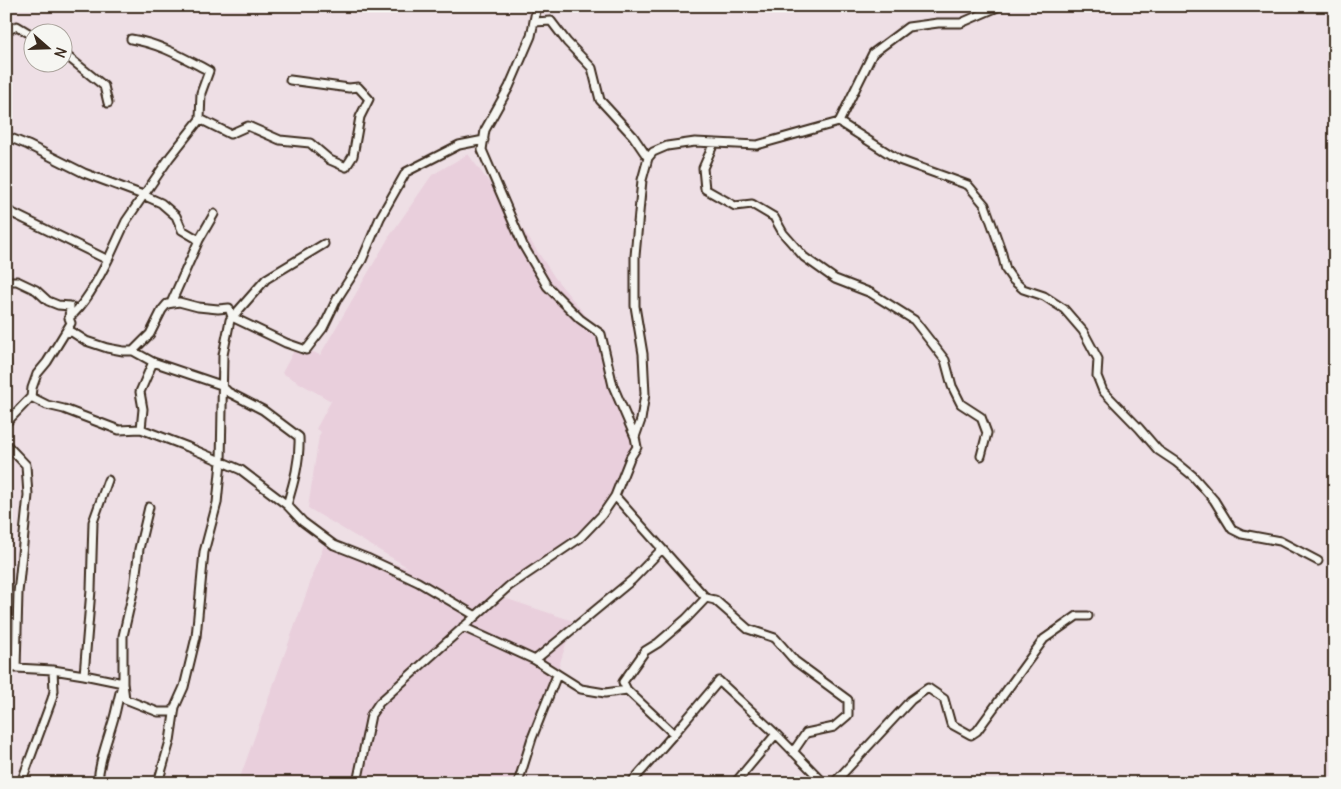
<svg xmlns="http://www.w3.org/2000/svg" width="1341" height="789" font-family="Delius,sans-serif">
<style>
.built{fill:#e9cfdc}
.lines{fill:none;stroke-linecap:round;stroke-linejoin:round}
.minor-casing{stroke:#3b2a1e;stroke-width:11}
.minor{stroke:#f6f6f2;stroke-width:7}
</style>
<rect width="100%" height="100%" fill="#eedfe5"/>
<filter id="ink" filterUnits="userSpaceOnUse"><feTurbulence type="fractalNoise" baseFrequency=".02" numOctaves="2"/><feDisplacementMap in="SourceGraphic" scale="10" xChannelSelector="R" yChannelSelector="G"/><feConvolveMatrix kernelMatrix="1 2 1 2 8 2 1 2 1" color-interpolation-filters="sRGB"/></filter>
<g filter="url(#ink)">
<path class="built" d="M468,154L516,219L555,278L600,333L609,380L639,441L637,457L621,495L588,523L498,596L573,621L523,783H238L325,542L409,568L308,508L319,436L321,432L316,429L331,401L282,373L297,345L320,355L389,237L432,175Z"/>
<g class="lines">
<g class="minor-casing">
<path id="minor" d="M537,6L531,36L509,87L485,130L482,150L523,245L547,286L580,319L601,334L613,386L635,437
M534,22L551,21L567,42L592,68L600,100L633,136L648,158
M6,31L17,26L32,35
M131,39C161,44 182,57 209,71L201,93L200,119
M62,52L104,86L108,103
M839,122L899,160L968,185L985,205L1001,250L1006,270L1013,280L1023,289L1044,296L1064,309L1083,331L1098,359L1097,376L1103,391L1139,428L1158,450L1176,462L1193,476L1214,500L1232,529L1242,534L1280,541L1318,561
M6,136L28,145L84,173L143,195L161,203L176,216L182,230L199,240
M714,143L703,168L705,189L735,206L752,204L774,217L783,233L804,257L835,279L871,293L914,320L945,360L952,386L961,404L981,417L987,433L981,456
M6,210L108,260C97,281 87,302 69,318
M108,260L126,221L170,157L200,119L230,134L248,126L280,140L310,143L330,160L346,167L353,156L360,117L369,99L358,87L349,88L290,80
M6,281H17L36,290L48,301L58,305L70,306L69,318L71,323L47,362L37,374L32,388L31,397L6,423
M171,303L199,240L214,214
M65,333L72,332L86,341L107,348L123,351H133L153,362L221,385L228,392L263,410L299,437C300,461 294,482 287,505
M133,351L150,334L162,310L167,304L179,302L198,307L218,309L229,308L232,317L286,343L306,350L323,328L337,299L362,260L380,218L406,172L459,145L484,140
M6,360V368
M31,397L47,405L64,409L119,430L141,429L188,447L241,470L287,505L303,522L334,545L367,558L418,582L476,616
M141,429L143,409L140,392L153,362
M6,444L26,465L28,495L18,593L16,668L6,667
M615,496L706,598L715,600L748,629L775,638L795,661L848,700V715L834,727L806,733L793,752
M149,507L139,549L134,588L123,636V683L125,699L158,712H174
M463,627L535,660L581,689L605,693L627,690L674,734L631,783
M535,660L632,580L662,549
M16,668L53,670L84,675L91,590L93,522L108,480
M84,675L123,683C118,696 117,709 113,721C107,742 99,761 98,783
M627,690L623,682L645,651L658,643L686,619L706,598
M674,734L719,681L776,734L824,783
M21,783L52,699L54,691L53,670
M158,783L170,741L175,707L184,687L196,637L204,552L217,503L221,462L223,355L230,320L266,279L324,244
M357,783L371,715L379,703L509,586L580,538L602,515L615,496L630,458L637,447L635,437L641,420L645,394L643,354L635,306V256L642,180L648,158L653,152L667,146L695,142L757,145L839,122L873,53L908,27L938,23H961L1000,6
M518,783L532,738L557,675
M735,783L776,734
M834,783L911,700L928,688L944,699L951,724L971,735L977,731L1044,639L1077,616H1088"/>
</g>
<use href="#minor" class="minor"/>
</g>
</g>
<rect width="1341" height="789" fill="none" stroke="#f6f6f2" stroke-width="25"/>
<rect x="12" y="12" width="1316" height="764" fill="none" stroke="#3b2a1e" stroke-width="2" filter="url(#ink)"/>
<g transform="translate(48 48) rotate(110)"><circle r="24" fill="#f6f6f2" stroke="#aba49d"/>
<path d="M0-4L9 19L0 12L-9 19Z" fill="#3b2a1e"/>
<text y="-8" font-size="14" font-weight="bold" text-anchor="middle" fill="#3b2a1e">N</text>
</g>
</svg>
